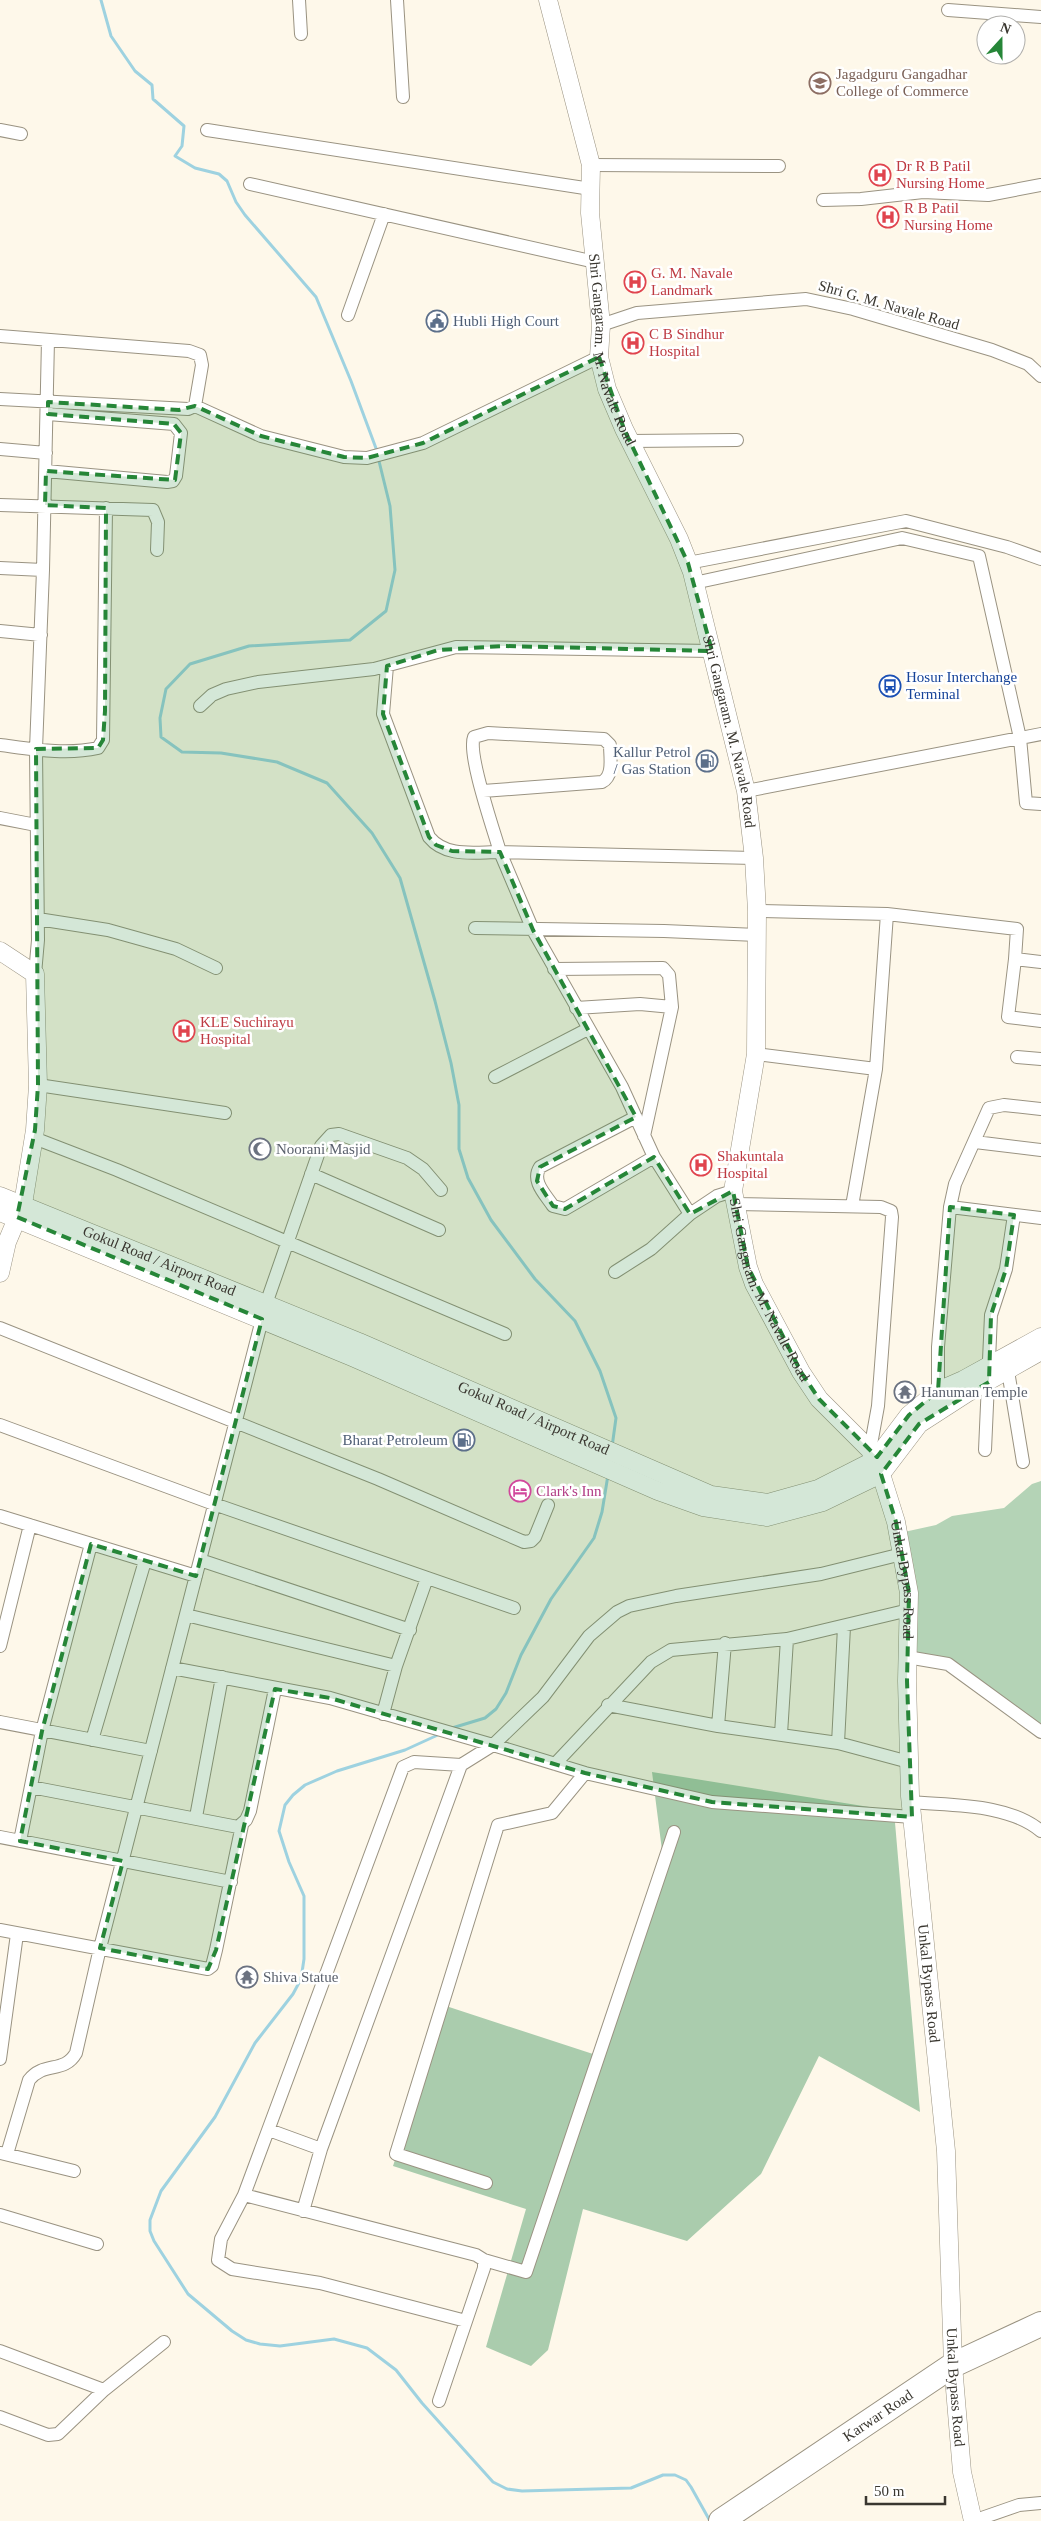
<svg xmlns="http://www.w3.org/2000/svg" width="1041" height="2521" font-family="Georgia,serif">
<style>
.green{fill:#b4d3b6}
.forest{fill:#aaccad}
.lines{fill:none;stroke-linecap:round;stroke-linejoin:round}
.stream{stroke:#9ed2e0;stroke-width:3}
.street-casing{stroke:#9a9382;stroke-width:14}
.secondary-casing{stroke:#9a9382;stroke-width:19}
.highway-casing{stroke:#9a9382;stroke-width:26}
.street{stroke:#fff;stroke-width:12}
.secondary{stroke:#fff;stroke-width:18}
.highway{stroke:#fff;stroke-width:24}
.marked{fill:#268638;fill-opacity:0.2;stroke:#268638;stroke-width:4;stroke-dasharray:10 6;stroke-linejoin:round}
.labels{text-anchor:middle;stroke-width:5;stroke-linejoin:round;paint-order:stroke}
.education-label{font-size:15px;fill:#785e54;stroke:#fff;text-anchor:start}
.health-label{font-size:15px;fill:#be3a42;stroke:#fff;text-anchor:start}
.street-label{font-size:15px;fill:#3a3730;stroke:#fff}
.service-label{font-size:15px;fill:#4e5e75;stroke:#fff;text-anchor:end}
.transit-label{font-size:15px;fill:#164399;stroke:#fff;text-anchor:start}
.worship-label{font-size:15px;fill:#5b616d;stroke:#fff;text-anchor:start}
.hotel-label{font-size:15px;fill:#b23c85;stroke:#fff;text-anchor:start}
</style>
<rect width="100%" height="100%" fill="#fef8ea"/>
<path class="green" d="M1041,1481V1727L946,1658L914,1655L904,1532L936,1525L952,1516L1004,1508L1032,1484Z"/>
<path class="forest" d="M652,1772L894,1811L920,2112L819,2056L761,2174L687,2241L583,2209L548,2350L531,2366L486,2347L526,2209L393,2166L446,2006L593,2054L600,2041L664,1866Z"/>
<g class="lines">
<path class="stream" d="M101,0L111,36L135,71L152,85L153,99L184,126L182,146L175,156L195,168L219,174L227,181L236,202L245,215L316,297L351,381L377,451
M378,457L390,506L395,570L386,611L350,640L249,646L190,664L166,689L160,718L161,737L182,752L221,753L277,762L327,783L372,833L400,878L435,1001L451,1063L459,1105V1149L468,1178L491,1220L535,1279L575,1321L600,1371L616,1418L612,1447
M452,1728L485,1718L496,1709L506,1693L521,1655L551,1599L594,1538L602,1512L608,1475
M440,1734L405,1750L337,1771L305,1785L293,1795L285,1805L279,1831L289,1862L304,1896V1959L301,1979L293,1994L255,2043L215,2117L161,2191L150,2220V2231L154,2241L188,2294L232,2331L246,2340L260,2344L280,2346L334,2339L367,2348L396,2370L422,2403L493,2482L507,2489L522,2491L631,2488L663,2475H675L686,2480L691,2487L710,2521"/>
<g class="street-casing">
<path id="street" d="M299,0L301,34
M397,0L403,97
M948,10L1041,17
M0,130L21,134
M207,130L591,189
M591,165L779,166
M250,184L595,262
M823,200L861,199L923,192L988,195L1041,185
M348,315L384,214
M601,325L637,313L806,299L853,309L992,350L1028,364L1041,376
M0,336L189,351L200,355L202,365L195,406L188,409L0,399
M195,406L261,436L344,457L367,458L423,443L599,357
M630,441L737,440
M0,449L46,453
M46,471L167,482L173,481L176,476L181,433L174,424L48,414
M0,505L153,510L158,522L157,550
M688,563L906,521L1007,547L1041,559
M0,568L43,570
M694,583L902,538L979,556L1020,738L1026,803L1041,804
M0,631L41,635
M387,666L383,714L429,837C446,858 475,852 500,852L533,930L622,1087L654,1157L690,1214L717,1196L733,1191
M200,706L212,695L226,689L258,682L374,669L456,647L712,651
M0,745C32,749 66,755 98,748L103,740L106,508
M483,791L602,782C614,776 610,757 610,745L604,739L488,733L474,737C467,754 494,831 500,852L754,858
M746,791L1041,734
M0,818L36,825
M757,911L887,914L1017,929L1015,959L1041,962
M38,919L108,930L176,949L216,968
M475,928L664,931L757,935
M1015,959L1008,1017L1041,1021
M554,969L663,968L669,975L672,1007L640,1004L576,1008
M35,974L38,940L36,749L43,570L48,340
M756,1054L876,1069
M1017,1057L1041,1059
M495,1077L588,1029
M38,1085L225,1113
M636,1117L540,1167C531,1181 545,1194 553,1206L565,1209L654,1157
M644,1136L672,1007
M34,1138L117,1170L505,1334
M975,1142L1041,1150
M311,1174L439,1230
M735,1204L881,1207L891,1211L892,1217L878,1406L870,1450
M852,1206L876,1069L887,914
M950,1207L1041,1218
M615,1272L651,1249L690,1214
M0,1328L378,1479L524,1542L531,1541L535,1537L548,1505
M1008,1371L1023,1462
M938,1391V1347L950,1207L955,1184L989,1108L1004,1105L1041,1109
M0,1425L214,1504L514,1608
M985,1450L991,1315L1006,1269L1014,1215
M0,1516L196,1576
M200,1560L410,1630
M186,1615L396,1666
M0,1646L30,1525
M907,1657L948,1664L1041,1732
M172,1668L330,1698L493,1745L543,1697L589,1636L617,1612L629,1606L676,1596L821,1574L902,1554
M608,1705L718,1726L838,1743L909,1762
M383,1714L396,1666L427,1578
M0,1722L151,1751
M718,1726L725,1643
M781,1734L787,1639
M92,1740L145,1561
M838,1743L844,1627
M555,1764L651,1662L671,1650L787,1639L909,1610
M31,1787L238,1827L246,1820L250,1811L275,1689
M910,1802C952,1806 1007,1803 1041,1831
M196,1817L222,1677
M0,1837L231,1882
M20,1841L42,1731L91,1544
M0,1930L208,1969L212,1966L216,1950L242,1825
M0,2059L17,1934
M269,2130L321,2149
M1,2153L74,2171
M7,2154L29,2080C44,2061 64,2074 76,2053L100,1948L266,1304L321,1146L331,1135L339,1134L407,1158L423,1169L441,1190
M486,2183L396,2154L498,1825L552,1813L585,1773
M244,2195L221,2239L218,2260L232,2269L320,2283L466,2321
M303,2211L321,2149L461,1765
M0,2215L97,2244
M484,2260L526,2272L674,1832
M0,2351L104,2390
M439,2401L484,2268V2260L476,2255L244,2195L403,1767L414,1762L461,1765L493,1745L585,1773L712,1802L912,1817
M0,2417L48,2435L58,2434L104,2390L164,2342
M973,2521L1019,2505L1041,2503"/>
</g>
<g class="secondary-casing">
<g id="secondary">
<path id="s1" d="M548,0L591,165L590,213L601,325L599,357L607,389L624,429L679,539L692,572L746,791L754,858L757,911L756,1054L733,1191L748,1267L754,1284L801,1372L819,1399L870,1450L881,1474L896,1522L909,1593L907,1681L910,1796L946,2151L953,2365L962,2472L973,2521"/>
<path d="M0,951L35,974L38,1085L35,1130L23,1204L7,1242L0,1273"/>
<path id="s2" d="M0,1196L359,1342L711,1495L768,1503L818,1489L875,1460L909,1415L938,1391L963,1380L1041,1337"/>
<path d="M0,1212L352,1357L658,1491L703,1507L767,1517L823,1502L881,1474L919,1424L967,1393L1041,1351"/>
</g>
</g>
<g class="highway-casing">
<g id="highway">
<path id="s3" d="M721,2521L953,2365L1041,2324"/>
</g>
</g>
<use href="#street" class="street"/>
<use href="#secondary" class="secondary"/>
<use href="#highway" class="highway"/>
</g>
<path class="marked" d="M599,357L624,429L688,563L712,651L503,646L438,650L387,666L383,714L429,837L436,845L452,851L500,852L533,930L636,1117L540,1167L537,1181L553,1206L565,1209L654,1157L690,1214L733,1191L748,1267L801,1372L819,1399L877,1457L909,1415L938,1391L950,1207L1014,1215L1006,1269L991,1315L989,1382L919,1424L881,1474L896,1522L909,1593L907,1681L912,1817L712,1802L585,1773L330,1698L275,1689L216,1950L208,1969L100,1948L123,1861L20,1841L42,1731L91,1544L196,1576L262,1319L17,1217L35,1130L38,1085L36,749L98,748L103,740L105,711L106,508L45,505L46,471L175,480L181,433L174,424L48,414V402L179,410L195,406L261,436L344,457L367,458L423,443Z"/>
<defs>
<g id="university-ring" transform="scale(1.125)"><circle r="9.5" fill="#fff" stroke="#8d6e63" stroke-width="1.5"/><path d="M0-5L7-2L0 1L-7-2ZM-4 1L0 2.5L4 1V4Q0 6-4 4Z" fill="#8d6e63"/></g>
<g id="hospital-ring" transform="scale(1.125)"><circle r="9.5" fill="#fff" stroke="#e0444e" stroke-width="1.5"/><path d="M-5-5h3v3.5h4V-5h3V5h-3V1.5h-4V5h-3Z" fill="#e0444e"/></g>
<g id="civic-ring" transform="scale(1.125)"><circle r="9.5" fill="#fff" stroke="#5c6f8a" stroke-width="1.5"/><path d="M-.6-6.5H3V-4.5H.6V-3L4-1V1h2V6H-6V1h2V-1L-.6-3ZM-1.2 2.5V6h2.4V2.5Z" fill="#5c6f8a"/></g>
<g id="bus-ring" transform="scale(1.125)"><circle r="9.5" fill="#fff" stroke="#1a4fb4" stroke-width="1.5"/><path d="M-5-6H5V4H4V6H2V4H-2V6H-4V4H-5ZM-3.5-4V0h7V-4ZM-3.5 1.2v1.5H-2V1.2ZM2 1.2v1.5H3.5V1.2Z" fill="#1a4fb4"/></g>
<g id="fuel-ring" transform="scale(1.125)"><circle r="9.5" fill="#fff" stroke="#5c6f8a" stroke-width="1.5"/><path d="M-5.5-6h7V0h2V4h1.3V-2.5L3-4.5l.8-.8L6-3V5H2.5V1h-1V6h-7ZM-4.2-4.7v3.2H.2V-4.7Z" fill="#5c6f8a"/></g>
<g id="mosque-ring" transform="scale(1.125)"><circle r="9.5" fill="#fff" stroke="#6b7280" stroke-width="1.5"/><path d="M3.5-4.9A6 6 0 1 0 3.5 4.9A5 5 0 1 1 3.5-4.9Z" fill="#6b7280"/></g>
<g id="temple-ring" transform="scale(1.125)"><circle r="9.5" fill="#fff" stroke="#6b7280" stroke-width="1.5"/><path d="M0-6L5-2H3V0L6.5 2.5H4V6H1.5V3h-3V6H-4V2.5H-6.5L-3 0V-2H-5Z" fill="#6b7280"/></g>
<g id="hotel-ring" transform="scale(1.125)"><circle r="9.5" fill="#fff" stroke="#d1479c" stroke-width="1.5"/><path d="M-6-4.5h1.5V1H6V5H4.5V3h-9V5H-6ZM-4 0a1.8 1.8 0 1 1 3.6 0ZM.5 0V-2.5h3Q6-2.5 6 0Z" fill="#d1479c"/></g>
</defs>
<g fill-rule="evenodd">
<use href="#university-ring" x="820" y="83"/>
<use href="#hospital-ring" x="880" y="175"/>
<use href="#hospital-ring" x="888" y="217"/>
<use href="#hospital-ring" x="635" y="282"/>
<use href="#civic-ring" x="437" y="321"/>
<use href="#hospital-ring" x="633" y="343"/>
<use href="#bus-ring" x="890" y="686"/>
<use href="#fuel-ring" x="707" y="761"/>
<use href="#hospital-ring" x="184" y="1031"/>
<use href="#mosque-ring" x="260" y="1149"/>
<use href="#hospital-ring" x="701" y="1165"/>
<use href="#temple-ring" x="905" y="1392"/>
<use href="#fuel-ring" x="464" y="1440"/>
<use href="#hotel-ring" x="520" y="1491"/>
<use href="#temple-ring" x="247" y="1977"/>
</g>
<g class="labels">
<g class="education-label">
<text x="836" y="79">Jagadguru Gangadhar<tspan x="836" dy="17">College of Commerce</tspan></text>
</g>
<g class="health-label">
<text x="896" y="171">Dr R B Patil<tspan x="896" dy="17">Nursing Home</tspan></text>
<text x="904" y="213">R B Patil<tspan x="904" dy="17">Nursing Home</tspan></text>
<text x="651" y="278">G. M. Navale<tspan x="651" dy="17">Landmark</tspan></text>
<text x="649" y="339">C B Sindhur<tspan x="649" dy="17">Hospital</tspan></text>
<text x="200" y="1027">KLE Suchirayu<tspan x="200" dy="17">Hospital</tspan></text>
<text x="717" y="1161">Shakuntala<tspan x="717" dy="17">Hospital</tspan></text>
</g>
<g class="street-label">
<text transform="translate(889 305) rotate(16)" y="5">Shri G. M. Navale Road</text>
<text dy="5" stroke="none"><textPath href="#s1" startOffset="358">Shri Gangaram. M. Navale Road</textPath></text>
<text dy="5" stroke="none"><textPath href="#s1" startOffset="762">Shri Gangaram. M. Navale Road</textPath></text>
<text dy="5" stroke="none"><textPath href="#s2" startOffset="172">Gokul Road / Airport Road</textPath></text>
<text dy="5" stroke="none"><textPath href="#s1" startOffset="1332">Shri Gangaram. M. Navale Road</textPath></text>
<text dy="5" stroke="none"><textPath href="#s2" startOffset="578">Gokul Road / Airport Road</textPath></text>
<text dy="5" stroke="none"><textPath href="#s1" startOffset="1661">Unkal Bypass Road</textPath></text>
<text dy="5" stroke="none"><textPath href="#s1" startOffset="2066">Unkal Bypass Road</textPath></text>
<text dy="5" stroke="none"><textPath href="#s1" startOffset="2471">Unkal Bypass Road</textPath></text>
<text dy="5" stroke="none"><textPath href="#s3" startOffset="189">Karwar Road</textPath></text>
</g>
<g class="service-label">
<text x="453" y="326" text-anchor="start">Hubli High Court</text>
<text x="691" y="757">Kallur Petrol<tspan x="691" dy="17">/ Gas Station</tspan></text>
<text x="448" y="1445">Bharat Petroleum</text>
</g>
<g class="transit-label">
<text x="906" y="682">Hosur Interchange<tspan x="906" dy="17">Terminal</tspan></text>
</g>
<g class="worship-label">
<text x="276" y="1154">Noorani Masjid</text>
<text x="921" y="1397">Hanuman Temple</text>
<text x="263" y="1982">Shiva Statue</text>
</g>
<g class="hotel-label">
<text x="536" y="1496">Clark's Inn</text>
</g>
</g>
<g transform="translate(1001 40) rotate(21)"><circle r="24" fill="#ffffff" stroke="#b0afac"/>
<path d="M0-4L9 19L0 12L-9 19Z" fill="#268638"/>
<text y="-8" font-size="14" font-weight="bold" text-anchor="middle" fill="#3a3730">N</text>
</g>
<path d="M866 2496v8h79v-8" fill="none" stroke="#3a3730" stroke-width="2.5"/>
<text x="874" y="2496" font-size="15" fill="#3a3730" stroke="#ffffff" stroke-width="4" paint-order="stroke">50 m</text>
</svg>
